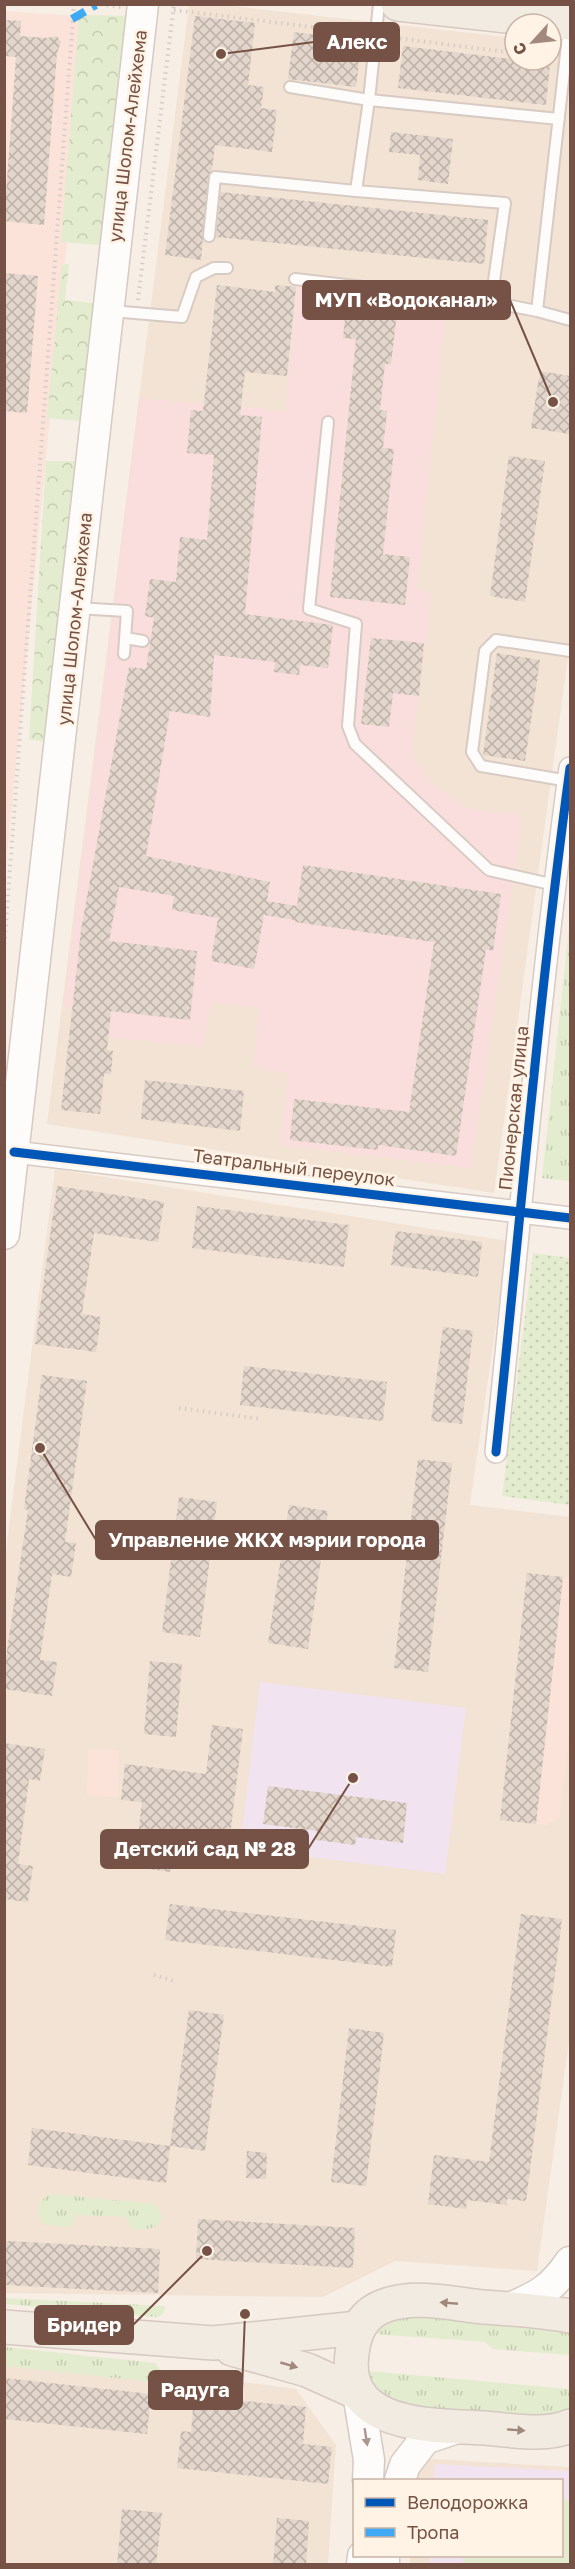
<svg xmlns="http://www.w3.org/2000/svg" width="575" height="2569" font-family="'Golos Text',sans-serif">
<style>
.residential{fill:#f3e3d4}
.commercial{fill:#fbe3d9}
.education{fill:#f1e4f0}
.medical{fill:#fadede}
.grass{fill:url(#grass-tufts)}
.forest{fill:url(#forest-crowns)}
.park{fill:url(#park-dots)}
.pitch{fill:#e3ecce}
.building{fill:url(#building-cross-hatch)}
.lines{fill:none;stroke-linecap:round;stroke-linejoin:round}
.lane-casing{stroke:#d8cbc3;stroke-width:14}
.street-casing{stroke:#d8cbc3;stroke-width:24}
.secondary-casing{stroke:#d6cac2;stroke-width:33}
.primary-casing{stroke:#d5c9c2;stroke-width:36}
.path{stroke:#d7ccc8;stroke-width:4;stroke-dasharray:1.5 4.5;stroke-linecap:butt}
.lane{stroke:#fefcfb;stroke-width:10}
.street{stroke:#fefcfb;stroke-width:21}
.secondary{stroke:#fefcfb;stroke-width:30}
.primary{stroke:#f2ebe2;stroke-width:33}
.quiet{stroke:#3fa9f5;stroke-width:8;stroke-dasharray:15 8;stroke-linecap:butt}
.cycleway-casing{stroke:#fff3e5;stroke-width:13}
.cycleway{stroke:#0057b8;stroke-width:9}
.oneway{fill:#a1887c}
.oneway2{fill:#ac968e}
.labels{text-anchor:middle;stroke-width:5;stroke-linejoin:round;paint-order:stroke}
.street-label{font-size:18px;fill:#755245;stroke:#fff3e5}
.leader{fill:none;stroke:#755245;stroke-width:2}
.callout-dot{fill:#755245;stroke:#fff3e5;stroke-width:2}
.callout{fill:#755245;stroke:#755245;stroke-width:2}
.callout-label{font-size:20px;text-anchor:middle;font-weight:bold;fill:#fff}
</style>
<defs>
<pattern id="grass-tufts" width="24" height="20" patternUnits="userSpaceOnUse" patternTransform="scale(1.5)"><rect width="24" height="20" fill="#e3ecce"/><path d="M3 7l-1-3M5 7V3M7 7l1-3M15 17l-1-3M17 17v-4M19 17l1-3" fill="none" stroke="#c6ccb2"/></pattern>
<pattern id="forest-crowns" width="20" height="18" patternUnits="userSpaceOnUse" patternTransform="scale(1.5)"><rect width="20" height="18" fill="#e3ecce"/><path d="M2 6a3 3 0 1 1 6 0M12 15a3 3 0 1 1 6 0" fill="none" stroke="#c6ccb2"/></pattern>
<pattern id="park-dots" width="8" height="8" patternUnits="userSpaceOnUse" patternTransform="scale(1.5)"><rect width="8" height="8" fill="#e3ecce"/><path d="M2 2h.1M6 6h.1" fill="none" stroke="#c6ccb2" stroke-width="1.8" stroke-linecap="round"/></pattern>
<pattern id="building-cross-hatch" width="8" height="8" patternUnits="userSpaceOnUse" patternTransform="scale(1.5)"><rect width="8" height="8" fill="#e3d6cc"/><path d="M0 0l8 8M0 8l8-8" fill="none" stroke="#bdb0a7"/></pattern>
</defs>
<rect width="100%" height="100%" fill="#f7eee5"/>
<path class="residential" d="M189,5H224L515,38V60H551V42L570,44V643L494,1193L47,1124Z
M55,1169L508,1241L470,1505L570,1517V2034L537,2271L395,2261L323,2297L5,2293L4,1565Z
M5,2350L296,2389L336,2445L328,2564H5Z
M416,2458L570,2467V2564H410V2556H562V2480H415Z"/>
<path class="commercial" d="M5,11L89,17L5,877Z
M563,1577L570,1578V1725L560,1817L547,1825L536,1824Z
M88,1750H119L118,1797L87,1796Z"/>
<path class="education" d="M260,1682L466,1708L445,1874L240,1848Z
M435,2464L570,2471V2564H429L430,2556H562V2480H434Z"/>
<path class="medical" d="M298,285L447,302L417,589L430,592L429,618L411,752L428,780L467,808L522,816L471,1168L281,1145L288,1073L253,1068L260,1007L211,1003L203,1047L109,1037L111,1012L64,1007L139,398L285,411Z"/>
<path class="grass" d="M569,928H570V1181L542,1178Z
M51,2194L155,2204C173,2228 149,2230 131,2229L127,2217L76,2215L69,2227L44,2225C35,2213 37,2200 51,2194Z
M4,2298H5L166,2306L162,2315L156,2317L5,2304Z
M412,2312L570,2331V2355L493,2349L485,2342L373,2334L375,2325Z
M5,2347L155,2363L163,2373L162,2383L5,2366Z
M368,2371L570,2389V2413L560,2417L406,2410C388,2402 372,2391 368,2371Z"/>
<path class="forest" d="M79,15L130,16L100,245L61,242Z
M62,264H69L65,300L93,303L97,267H99L80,421L47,418Z
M46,461H75L79,469L49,738L44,742L29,739Z"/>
<path class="park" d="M533,1253L570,1258V1505L502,1496Z"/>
<path class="pitch" d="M562,2499L570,2500V2564H463V2556H562Z"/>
<path class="building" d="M195,16L255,23L248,85L264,87L261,108L277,110L272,152L215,145L212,170L208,176L201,260L165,255Z
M4,20L21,21L20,36L47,38L57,36L61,42L57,53L44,225L4,221L16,57L4,56Z
M294,32L362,41L356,87L288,79Z
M403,46L550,64L546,105L398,88Z
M391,132L453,139L448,184L418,180L420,155L389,152Z
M221,192L488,220L484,264L216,237Z
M4,273L38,276L27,413L4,411Z
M217,285L275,292V285L296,287L287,376L245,372L240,415L262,417L245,614L333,625L328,668L300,665L299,675L274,672L275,662L214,655L210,717L170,711L146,856L270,882L267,901L297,906L303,865L501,894L493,951L486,949L456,1156L378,1145V1150L290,1140L294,1099L409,1112L434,942L295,922V920L264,915L254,969L211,961L218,918L172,910L174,896L119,887L109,941L197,951L190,1020L111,1011L107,1050L113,1051L111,1074H104L100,1114L61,1110L81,930L129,667L146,669L154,618L145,616L150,579L176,582L180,537L207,540L214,455L187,453L191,410L203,411Z
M346,307L397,313L391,364H385L380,410L387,411L383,448L394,449L383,554L410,557L405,605L330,597L356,339L343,338Z
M540,371L570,376V434L531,428Z
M509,456L545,461L525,602L490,596Z
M371,638L424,643L419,696L393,693L389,727L361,724Z
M497,653L540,660L525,761L483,755Z
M145,1080L244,1091L240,1131L141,1119Z
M57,1186L164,1202L158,1242L94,1233L82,1314L101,1317L96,1352L35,1344Z
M197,1206L349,1225L344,1267L192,1248Z
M396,1231L482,1242L478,1277L391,1265Z
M443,1327L473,1331L462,1424L431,1421Z
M244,1366L387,1382L383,1421L240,1405Z
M42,1375L87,1381L65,1542L76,1543L71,1577L52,1574L40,1660L57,1662L52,1696L4,1689V1671L28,1510L24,1509Z
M418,1459L452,1463L428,1672L394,1668Z
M179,1497L217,1502L200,1637L162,1632Z
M289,1505L328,1511L308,1649L268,1643Z
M527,1573L563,1577L536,1824L500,1820Z
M150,1661L182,1664L176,1737L144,1734Z
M212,1725L243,1729L226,1869L171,1863L170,1872L134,1867L142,1802L121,1800L125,1764L206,1774Z
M4,1743L45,1749L40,1781L29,1779L18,1864L33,1866L28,1902L4,1899Z
M268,1786L407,1803L403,1843L356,1837L355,1845L316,1840L317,1831L263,1824Z
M170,1904L396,1930L392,1967L165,1940Z
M521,1914L562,1919L526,2201L507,2199V2205L467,2200L466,2209L428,2204L434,2155L489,2162Z
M189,2010L224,2015L205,2151L170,2146Z
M349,2028L384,2033L366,2186L331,2182Z
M32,2128L170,2146L166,2183L28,2165Z
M247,2151L267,2153L266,2179L246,2178Z
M198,2219L355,2228L353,2268L196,2259Z
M6,2241L160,2249L158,2293L4,2285Z
M4,2378L151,2394L147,2434L4,2419Z
M194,2396L306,2407L303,2444L332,2447L328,2484L177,2468L181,2431L191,2432Z
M122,2509L162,2513L156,2565H117Z
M277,2518L309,2521L306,2565H273Z"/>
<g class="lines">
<g class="lane-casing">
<path id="lane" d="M379,4L369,100L559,119
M569,27L537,311L570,320
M356,191L505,203L491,302
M209,236L215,177L356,191L369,100L290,87
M295,279L491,302L537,311
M111,311L182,317L196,277L214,268H227
M328,422L309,609L356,624L348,726L355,744L489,870L555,885
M76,608L127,611L124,654
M125,638L143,641
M569,781L481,766L472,752L485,651L496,640L570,651"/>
</g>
<g class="street-casing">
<path id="street" d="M14,1152L570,1218
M496,1452C520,1224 539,995 570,768"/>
</g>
<g class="secondary-casing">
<path id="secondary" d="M4,1234L143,4
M507,2309C537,2297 552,2289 570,2262
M358,2393L369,2460L368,2480
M400,2480L405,2465L425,2439L460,2427
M362,2564L363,2556
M384,2564V2556"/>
</g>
<g class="primary-casing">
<path id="primary" d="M398,4L570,23
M570,2316C542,2311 513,2309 484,2307C453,2304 414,2294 384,2306C365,2313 356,2328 353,2347C337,2429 431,2425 484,2428C511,2430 545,2437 570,2426
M4,2327L213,2343L358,2328
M232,2349L307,2370L358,2393"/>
</g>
<path class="path" d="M95,4L121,7
M174,10L362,33
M388,37L515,53
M138,300L174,4
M4,950L74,4
M179,1408L261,1419
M154,1975L177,1982"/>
<use href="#lane" class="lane"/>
<use href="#street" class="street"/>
<use href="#secondary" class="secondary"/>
<use href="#primary" class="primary"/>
<path class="quiet" d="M72,19L96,5"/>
<g class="cycleway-casing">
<path id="cycleway" d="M14,1152L570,1218
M496,1452C520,1224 539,995 570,768"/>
</g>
<use href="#cycleway" class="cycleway"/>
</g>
<defs><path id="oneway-solid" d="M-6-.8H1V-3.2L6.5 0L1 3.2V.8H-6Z" transform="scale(1.5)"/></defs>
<g class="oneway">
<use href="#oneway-solid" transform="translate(449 2303) rotate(-175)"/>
<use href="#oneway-solid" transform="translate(289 2365) rotate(16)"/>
<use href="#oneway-solid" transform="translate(516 2430) rotate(4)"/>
</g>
<use class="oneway2" href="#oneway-solid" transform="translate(366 2437) rotate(81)"/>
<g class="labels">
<g class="street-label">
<text transform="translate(128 136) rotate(-83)" y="6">улица Шолом-Алейхема</text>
<text transform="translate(75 619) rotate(-84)" y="6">улица Шолом-Алейхема</text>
<text transform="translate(514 1108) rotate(-84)" y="6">Пионерская улица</text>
<text transform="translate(294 1168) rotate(7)" y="6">Театральный переулок</text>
</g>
</g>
<path class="leader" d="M221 54L314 42M553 402L510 300M40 1448L96 1540M353 1778L308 1849M207 2251L133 2325M245 2314L242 2390"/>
<g class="callout-dot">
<circle cx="221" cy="54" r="6"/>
<circle cx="553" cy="402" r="6"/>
<circle cx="40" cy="1448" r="6"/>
<circle cx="353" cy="1778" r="6"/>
<circle cx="207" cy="2251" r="6"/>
<circle cx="245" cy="2314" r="6"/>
</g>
<g class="callout">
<rect x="314" y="23" width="85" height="38" rx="6"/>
<rect x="303" y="281" width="207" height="38" rx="6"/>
<rect x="96" y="1521" width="342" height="38" rx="6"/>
<rect x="101" y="1830" width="207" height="38" rx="6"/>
<rect x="35" y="2306" width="98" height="38" rx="6"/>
<rect x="149" y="2371" width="93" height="38" rx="6"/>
</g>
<g class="callout-label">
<text x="357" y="49">Алекс</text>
<text x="406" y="307">МУП «Водоканал»</text>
<text x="267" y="1547">Управление ЖКХ мэрии города</text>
<text x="205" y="1856">Детский сад № 28</text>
<text x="84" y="2332">Бридер</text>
<text x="195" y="2397">Радуга</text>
</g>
<rect width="575" height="2569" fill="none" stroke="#755245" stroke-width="12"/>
<rect x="353" y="2479" width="210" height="78" fill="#fff3e5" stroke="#c8b3a5" stroke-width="1.5"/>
<rect x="365" y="2498" width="30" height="9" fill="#0057b8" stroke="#c8b3a5" stroke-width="1.5"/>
<text x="407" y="2509" font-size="18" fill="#755245">Велодорожка</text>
<rect x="365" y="2528" width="30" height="9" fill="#3fa9f5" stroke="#c8b3a5" stroke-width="1.5"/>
<text x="407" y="2539" font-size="18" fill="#755245">Тропа</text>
<g transform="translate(533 42) rotate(243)"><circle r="28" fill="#fff3e5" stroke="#c8b3a5" stroke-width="1.5"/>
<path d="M0-4.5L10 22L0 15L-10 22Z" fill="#a2897d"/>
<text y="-9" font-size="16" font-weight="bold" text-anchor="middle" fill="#755245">С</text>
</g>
</svg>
